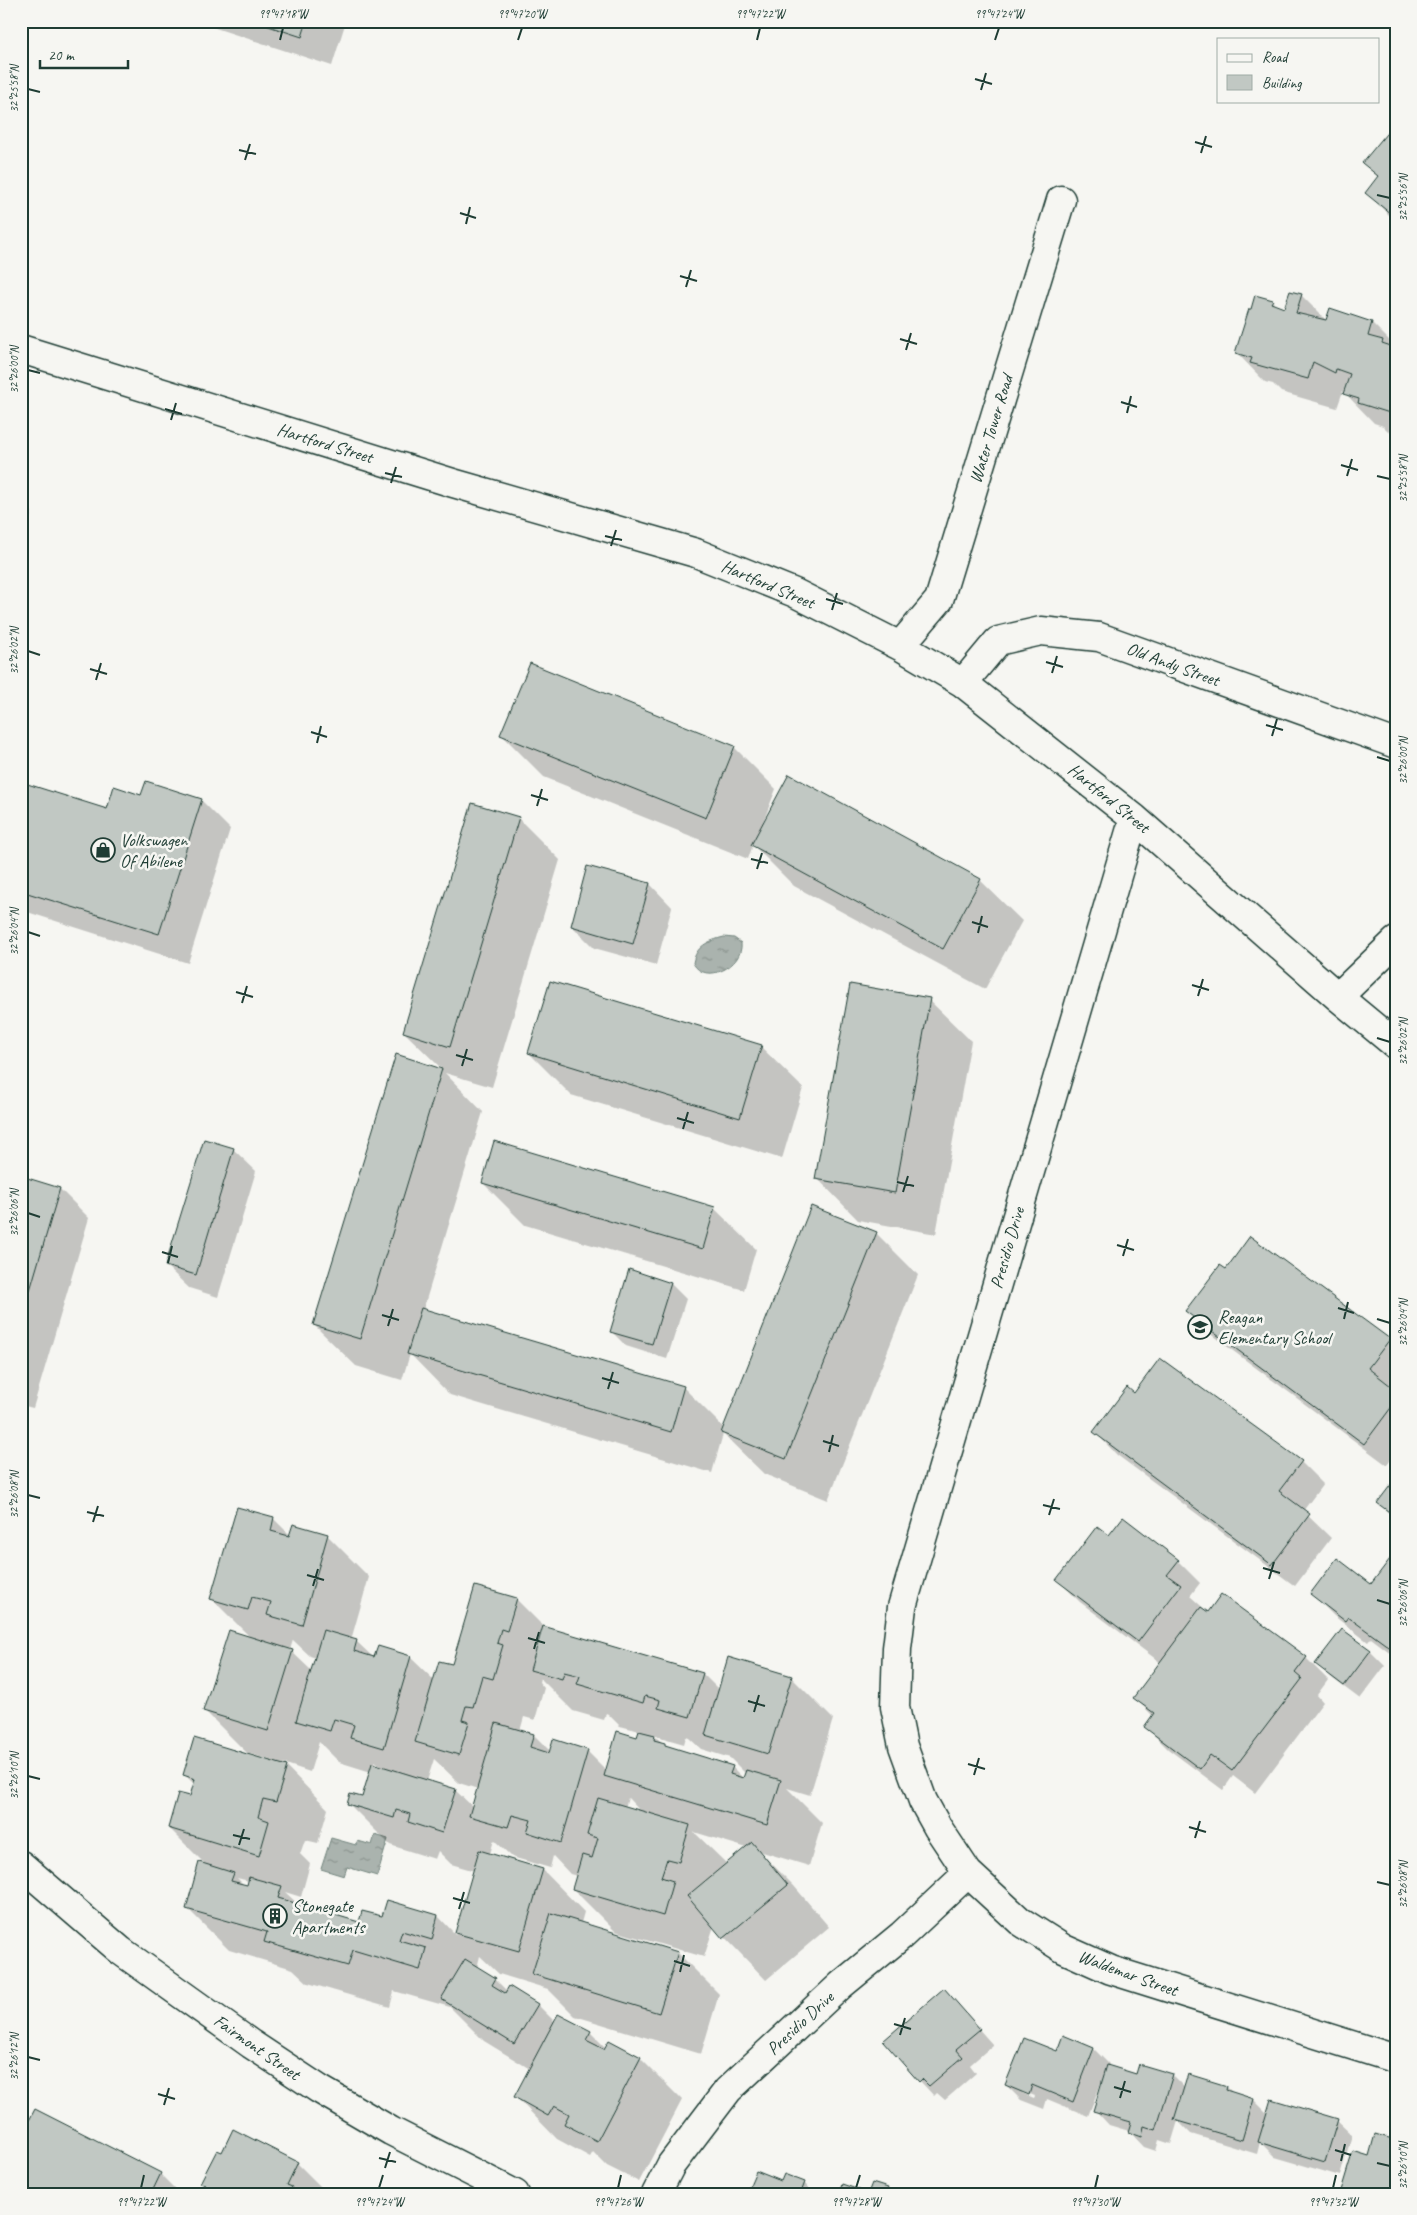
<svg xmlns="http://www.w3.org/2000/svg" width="1417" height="2215" font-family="Caveat,sans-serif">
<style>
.water{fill:url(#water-ripples);stroke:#72847d}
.shadow{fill:#0003;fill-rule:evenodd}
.building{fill:#c1c8c3;stroke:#1f3d34}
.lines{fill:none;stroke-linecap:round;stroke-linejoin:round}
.minor-casing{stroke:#1f3d34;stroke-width:31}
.minor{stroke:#f6f6f2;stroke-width:28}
.ticks{fill:none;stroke:#1f3d34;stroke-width:2}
.labels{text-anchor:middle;stroke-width:5;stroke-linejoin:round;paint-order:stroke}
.street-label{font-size:18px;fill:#1f3d34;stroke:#f6f6f2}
.poi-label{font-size:18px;fill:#1f3d34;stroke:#f6f6f2;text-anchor:start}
.neatline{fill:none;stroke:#1f3d34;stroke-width:2}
.ticks-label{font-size:12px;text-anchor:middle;fill:#1f3d34}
</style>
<defs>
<pattern id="water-ripples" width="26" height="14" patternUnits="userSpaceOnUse" patternTransform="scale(1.25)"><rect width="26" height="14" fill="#aab3ae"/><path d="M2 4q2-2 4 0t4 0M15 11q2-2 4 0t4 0" fill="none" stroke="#8a938e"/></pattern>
</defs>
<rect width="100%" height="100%" fill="#f6f6f2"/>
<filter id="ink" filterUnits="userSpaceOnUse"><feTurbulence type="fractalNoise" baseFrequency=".02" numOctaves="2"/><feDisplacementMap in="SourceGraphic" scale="10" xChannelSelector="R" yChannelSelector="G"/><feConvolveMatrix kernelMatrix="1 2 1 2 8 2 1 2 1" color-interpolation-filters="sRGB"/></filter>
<g filter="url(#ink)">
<path class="water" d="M724,937L734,938L741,943C744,966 705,986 693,963C696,946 708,941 724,937Z
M375,1835L388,1839L377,1876L347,1867L344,1876L321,1869L331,1838L356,1845L358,1841L372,1845Z"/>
<path class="shadow" d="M194,21H346L332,66Z
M1396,124V222L1367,193L1379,178L1364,163Z
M1301,295L1327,321L1372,323L1395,346L1396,345V434L1389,432L1383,426L1374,423L1343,391L1337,408L1281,392L1273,384L1265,382L1236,352L1256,296L1272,301L1277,307L1285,309Z
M21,501L32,512L21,546Z
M502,735L734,747L776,789L763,822L980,880L1022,921L985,989L794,886L753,845L748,859L544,777Z
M21,783L108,810L142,797L201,800L230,829L188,963L21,910Z
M518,818L560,860L492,1087L445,1073L483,1112L423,1310L683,1387L724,1428L876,1233L918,1275L828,1500L764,1474L723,1434L712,1473L450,1395L410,1354L402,1380L356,1366L314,1325L397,1056L443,1070L404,1032Z
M588,867L650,884L672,907L656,965L594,948L572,926Z
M929,1000L971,1041L936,1234L858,1220L817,1178Z
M761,1047L803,1088L782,1159L571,1095L529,1053Z
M233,1149L256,1171L218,1297L189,1288L166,1266Z
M21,1178L60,1189L89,1218L33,1408L21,1405Z
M483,1183L714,1208L756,1249L744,1290L525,1225Z
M1251,1238L1396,1347V1383L1392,1388L1396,1391V1453L1387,1465L1209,1333L1187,1311L1226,1271Z
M671,1284L686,1299L667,1359L626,1346L611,1331Z
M1134,1394L1301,1462L1323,1484L1303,1511L1331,1538L1295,1586L1117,1455L1095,1432Z
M1396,1480V1520L1378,1502Z
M238,1508L274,1519L291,1536L327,1535L369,1577L351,1640L356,1641L375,1659L378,1647L411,1658L435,1681L452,1666L516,1599L545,1628L703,1674L720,1691L791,1677L833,1719L810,1795L787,1788L822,1823L809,1866L759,1851L794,1886L829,1927L766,1980L714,1926L704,1957L615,1931L573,1889L577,1876L570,1874L553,1856L550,1868L512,1857L494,1840L490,1854L543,1870L584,1912L581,1923L678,1953L719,1994L701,2054L575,2016L548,1989L499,1974L480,1956L477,1968L495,1979L507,1991L510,1987L538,2005L555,2022L558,2015L590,2032L606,2048L609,2042L640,2058L682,2100L639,2182L607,2166L593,2152L590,2157L557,2139L516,2097L530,2069L484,2041L450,2007L394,1991L390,2007L308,1983L293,1969L229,1950L187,1908L207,1866L169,1828L191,1798L195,1785L185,1775L273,1763V1761L247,1753L205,1711L251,1638L211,1598ZM293,1640L310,1656L316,1658L312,1671L290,1650ZM540,1678L573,1711L604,1720L606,1713L608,1714L620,1726L640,1731L638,1739L607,1771L587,1751L551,1752L534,1735L520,1731L524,1717L535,1720L544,1688L539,1682ZM653,1735L684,1744L686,1737L689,1738L701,1749L730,1758L746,1774L744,1779L732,1767L668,1747ZM319,1742L339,1762L371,1772L362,1799L349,1804L390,1845L435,1859L438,1851L451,1864L475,1871L456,1935L438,1916L388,1902L383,1918L360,1923L299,1905L285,1892L301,1897L310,1864L300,1854L305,1840L318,1843L328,1809L283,1763L310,1772ZM434,1759L459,1783L478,1789L473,1807L455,1790L427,1781ZM375,1761L382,1767L374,1765ZM628,1798L642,1813L625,1808ZM694,1832L747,1848L727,1864ZM237,1878L249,1881L248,1887L245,1886Z
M1109,1537L1178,1561L1200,1583L1190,1596L1209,1613L1306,1658L1328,1680L1317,1695L1323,1702L1255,1793L1233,1776L1223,1790L1168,1749L1146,1727L1153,1716L1135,1698L1161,1663L1080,1602L1058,1580Z
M1396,1553V1657L1371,1638L1368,1642L1334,1616L1312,1594L1372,1585Z
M1370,1651L1385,1666L1360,1699L1332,1678L1317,1664Z
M944,1990L993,2045L970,2065L976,2073L945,2100L937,2093L934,2096L920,2081Z
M1064,2037L1094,2049L1109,2064L1107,2067L1137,2076L1172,2075L1185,2088L1227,2087L1234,2094L1254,2100L1268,2114L1337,2121L1352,2135L1340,2176L1275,2157L1260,2142L1257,2154L1191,2134L1178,2121L1171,2144L1159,2140L1156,2151L1144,2147L1129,2131L1109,2125L1095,2110L1103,2084L1101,2083L1088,2116L1047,2099L1044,2109L1021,2100L1006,2085L1058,2053ZM1022,2091L1035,2096L1034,2098L1022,2093Z
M234,2131L297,2163L328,2194H202L206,2187L201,2182L222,2154Z
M21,2139L160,2174L180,2194H21Z
M782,2183H804L815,2194H747Z"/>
<path class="building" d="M253,21H307L302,37Z
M1396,122V218L1365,193L1378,176L1362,163Z
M1290,291L1302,294L1296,313L1326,320L1330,308L1372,322L1368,336L1383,340L1382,343L1394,347L1396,341V415L1358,403L1359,399L1343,394L1350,374L1336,369L1335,373L1313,362L1308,379L1250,363L1252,358L1235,353L1249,309H1251L1255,295L1273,300L1271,303L1284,308Z
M530,663L735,746L706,818L500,735Z
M789,774L981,879L943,949L751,845Z
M146,781L202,799L159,934L21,891V782L107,809L114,786L141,795Z
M472,803L519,817L450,1047L403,1032Z
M587,866L650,883L633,944L571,926Z
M550,981L762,1045L740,1118L528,1053Z
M850,984L930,998L895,1193L815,1179Z
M396,1054L442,1069L360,1339L313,1325Z
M204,1139L234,1148L196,1275L165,1266Z
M494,1141L715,1207L703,1249L482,1183Z
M21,1176L60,1188L21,1321Z
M811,1206L877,1232L786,1459L721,1433Z
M1250,1236L1390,1339L1368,1368L1396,1390V1401L1364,1444L1185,1311L1220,1265L1226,1269Z
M629,1269L671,1283L652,1344L610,1332Z
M421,1308L684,1386L671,1432L407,1354Z
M1160,1358L1302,1461L1279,1491L1310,1514L1272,1565L1093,1432L1127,1387L1134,1393Z
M1396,1478V1517L1377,1503Z
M237,1507L274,1517L271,1531L289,1536L293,1524L328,1534L302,1625L267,1615L271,1602L252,1597L248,1610L210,1599Z
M1123,1517L1179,1560L1167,1575L1181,1585L1138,1642L1056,1580L1097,1526L1109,1535Z
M1396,1551V1652L1348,1617L1345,1621L1310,1594L1337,1558L1371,1584Z
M475,1586L517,1598L507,1631L501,1629L497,1643L503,1645L493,1679L482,1676L473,1707L466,1706L462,1720L469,1722L459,1755L415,1742L439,1661L452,1664Z
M1221,1594L1307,1657L1295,1673L1302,1679L1232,1771L1210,1755L1200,1769L1144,1727L1154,1713L1133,1698L1201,1607L1208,1612Z
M543,1626L703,1673L690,1717L658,1708L660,1700L645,1696L643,1703L577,1684L580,1676L564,1672L562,1679L530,1670Z
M1342,1629L1371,1650L1344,1686L1315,1664Z
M229,1630L293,1650L268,1731L203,1711Z
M323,1630L357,1640L354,1651L374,1657L378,1646L411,1656L384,1748L350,1738L354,1725L334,1719L330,1731L296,1721Z
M728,1657L792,1676L768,1754L705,1735Z
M496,1723L534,1734L530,1747L549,1753L553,1739L588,1750L561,1843L527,1832L531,1820L512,1815L508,1827L469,1816Z
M617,1731L637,1737L639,1731L655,1735L654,1740L665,1743V1745L733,1766L730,1774L743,1778L746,1770L781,1780L767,1825L604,1776Z
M194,1738L287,1766L276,1802L263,1799L258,1817L269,1821L259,1856L168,1828L178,1793L190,1796L195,1779L183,1775Z
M372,1763L456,1789L442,1833L408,1822L410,1814L396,1810L394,1818L347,1804L350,1794L362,1797Z
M598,1798L690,1825L679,1862L667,1859L661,1877L673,1881L663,1916L572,1889L582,1855L592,1858L598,1838L587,1835Z
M752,1842L788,1885L723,1939L687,1896Z
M479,1850L543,1869L519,1951L455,1933Z
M199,1862L234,1873L231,1881L247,1885L249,1877L282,1886L278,1898L359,1922L362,1911L382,1916L387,1900L438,1915L432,1940L402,1931L399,1940L426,1948L420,1970L353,1950L348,1966L264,1942L267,1932L186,1909Z
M551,1913L678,1952L659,2013L532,1974Z
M465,1959L496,1978L492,1985L505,1993L509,1986L538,2004L514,2044L441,1999Z
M944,1988L980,2029L956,2049L963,2057L929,2086L922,2079L919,2082L883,2041Z
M558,2014L591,2031L586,2040L604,2049L609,2040L641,2057L597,2141L564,2124L569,2114L554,2106L548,2116L514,2097Z
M1063,2035L1094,2048L1073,2102L1032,2085L1029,2095L1005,2085L1024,2038L1057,2051Z
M1139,2064L1173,2074L1156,2130L1144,2126L1142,2137L1128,2132L1131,2122L1093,2111L1107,2065L1136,2074Z
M1188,2074L1227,2086L1226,2090L1254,2099L1242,2140L1174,2120Z
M1271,2099L1338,2119L1325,2162L1258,2142Z
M35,2109L161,2173L151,2194H31L21,2189V2136Z
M233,2129L298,2162L287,2185L292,2187L289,2194H201L205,2185L200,2183L217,2150L222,2152Z
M1375,2134L1396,2140V2194H1340L1353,2151L1369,2156Z
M756,2171L781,2181L784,2174L805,2182L802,2190L811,2194H746Z
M872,2183L888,2188L886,2194H839L842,2184L868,2193Z"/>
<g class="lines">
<g class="minor-casing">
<path id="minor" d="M21,349L453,483L696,553L795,593L900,646L963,683L1134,818L1338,997L1396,1045
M900,646L939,600L1061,200
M963,683L998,641L1041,631L1099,637L1396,744
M1134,818L902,1607L897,1648L895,1707L903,1746L923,1801L938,1828L968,1873L1020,1921L1064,1949L1111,1970L1396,2059
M1338,997L1396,941
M21,1865L121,1951L251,2044L319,2089L391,2131L515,2194
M656,2194L671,2165L728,2090L841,1985L902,1935L968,1873"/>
</g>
<use href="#minor" class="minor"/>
</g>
</g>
<path class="ticks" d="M280,40L283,28M518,40L522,28M757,40L760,28M995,40L999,28M975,79L992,84M28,89L40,92M981,90L986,73M1195,142L1212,147M239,150L256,154M1201,153L1206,136M245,160L250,144M1377,195L1390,198M460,213L476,218M466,224L470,207M680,276L697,281M686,287L691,270M900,339L917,344M906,350L911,333M28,370L40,373M1121,402L1137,407M165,409L182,414M1127,413L1131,396M171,420L176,403M1341,465L1358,470M385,473L402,477M1347,476L1352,459M1377,476L1390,479M391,483L396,467M605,536L622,540M611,546L616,530M826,599L843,604M832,610L837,593M28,651L40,655M1046,662L1063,667M90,669L107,674M1052,673L1057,656M96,680L101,663M1266,725L1283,730M311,732L327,737M1272,736L1277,719M317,743L321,726M1377,757L1390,761M531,795L548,800M537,806L542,789M751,859L768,863M757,869L762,853M972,922L988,927M28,932L40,936M978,933L982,916M1192,985L1209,990M236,992L253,997M1198,996L1203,979M242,1003L247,986M1377,1038L1390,1042M456,1055L473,1060M462,1066L467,1049M677,1118L694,1123M683,1129L688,1112M897,1182L914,1186M903,1192L908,1176M28,1213L40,1217M1117,1245L1134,1250M162,1252L178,1257M1123,1256L1128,1239M168,1263L172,1246M1338,1308L1354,1313M382,1315L399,1320M1344,1319L1348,1302M1377,1319L1390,1323M388,1326L393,1309M602,1378L619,1383M608,1389L613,1372M823,1441L839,1446M829,1452L833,1435M28,1495L40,1498M1043,1505L1060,1509M87,1512L104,1516M1049,1515L1054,1499M93,1522L98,1506M1263,1568L1280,1573M307,1575L324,1580M1269,1579L1274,1562M313,1586L318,1569M1377,1600L1390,1604M528,1638L545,1643M534,1649L539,1632M748,1701L765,1706M754,1712L759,1695M968,1764L985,1769M974,1775L979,1758M28,1776L40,1779M1189,1827L1206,1832M233,1835L250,1839M1195,1838L1200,1821M239,1845L244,1829M1377,1882L1390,1885M453,1898L470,1903M459,1909L464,1892M674,1961L690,1966M680,1972L684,1955M894,2024L911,2029M900,2035L905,2018M28,2057L40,2060M1114,2087L1131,2092M158,2094L175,2099M1120,2098L1125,2081M164,2105L169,2088M1335,2150L1351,2155M379,2158L396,2162M1341,2161L1345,2144M1377,2163L1390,2166M385,2168L390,2152M141,2188L144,2175M379,2188L383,2175M618,2188L621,2175M856,2188L860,2175M1095,2188L1098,2175M1333,2188L1336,2175"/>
<defs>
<g id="shop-ring" transform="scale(1.25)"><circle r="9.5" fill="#f6f6f2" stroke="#1f3d34" stroke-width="1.5"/><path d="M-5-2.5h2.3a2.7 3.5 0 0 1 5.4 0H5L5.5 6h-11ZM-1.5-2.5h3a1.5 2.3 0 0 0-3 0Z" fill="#1f3d34"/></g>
<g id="school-ring" transform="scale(1.25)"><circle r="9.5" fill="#f6f6f2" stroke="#1f3d34" stroke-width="1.5"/><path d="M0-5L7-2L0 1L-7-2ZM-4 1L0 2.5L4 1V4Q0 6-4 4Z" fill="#1f3d34"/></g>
<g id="building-ring" transform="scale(1.25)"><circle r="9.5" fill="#f6f6f2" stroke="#1f3d34" stroke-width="1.5"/><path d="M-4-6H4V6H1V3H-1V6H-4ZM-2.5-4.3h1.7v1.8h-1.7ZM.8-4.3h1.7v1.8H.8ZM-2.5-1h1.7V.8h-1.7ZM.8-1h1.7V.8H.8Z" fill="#1f3d34"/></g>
</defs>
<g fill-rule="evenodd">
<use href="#shop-ring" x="103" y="850"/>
<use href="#school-ring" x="1200" y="1327"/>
<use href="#building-ring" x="275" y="1916"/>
</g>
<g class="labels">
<g class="street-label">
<text transform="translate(991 429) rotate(-73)" y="6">Water Tower Road</text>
<text transform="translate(325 443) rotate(17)" y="6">Hartford Street</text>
<text transform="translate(768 584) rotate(23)" y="6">Hartford Street</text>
<text transform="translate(1173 664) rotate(20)" y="6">Old Andy Street</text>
<text transform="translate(1109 798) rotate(39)" y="6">Hartford Street</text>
<text transform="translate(1007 1248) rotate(-74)" y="6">Presidio Drive</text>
<text transform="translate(1128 1973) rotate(20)" y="6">Waldemar Street</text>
<text transform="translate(800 2023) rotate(-43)" y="6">Presidio Drive</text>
<text transform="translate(257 2047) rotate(35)" y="6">Fairmont Street</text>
</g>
<g class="poi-label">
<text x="120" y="846">Volkswagen<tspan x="120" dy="21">Of Abilene</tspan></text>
<text x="1218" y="1323">Reagan<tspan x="1218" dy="21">Elementary School</tspan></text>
<text x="292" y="1912">Stonegate<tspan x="292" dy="21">Apartments</tspan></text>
</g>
</g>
<rect width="1417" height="2215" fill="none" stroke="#f6f6f2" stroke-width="55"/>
<rect x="1217" y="38" width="162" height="65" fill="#f6f6f2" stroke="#a0aca6"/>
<rect x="1227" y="54" width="25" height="8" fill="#f6f6f2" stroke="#a0aca6"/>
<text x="1262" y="62" font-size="15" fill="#1f3d34">Road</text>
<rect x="1227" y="75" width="25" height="15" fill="#c1c8c3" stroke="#a0aca6"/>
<text x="1262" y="88" font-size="15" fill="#1f3d34">Building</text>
<path d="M40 60v8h88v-8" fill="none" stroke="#1f3d34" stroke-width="2.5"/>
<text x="48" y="60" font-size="15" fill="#1f3d34" stroke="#f6f6f2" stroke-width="4" paint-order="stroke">20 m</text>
<rect x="28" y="28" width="1362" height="2160" class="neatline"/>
<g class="ticks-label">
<text x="283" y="18">99°47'18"W</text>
<text x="522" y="18">99°47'20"W</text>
<text x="760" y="18">99°47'22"W</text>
<text x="999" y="18">99°47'24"W</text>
<text transform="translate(14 89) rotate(-90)" y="4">32°25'58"N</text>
<text transform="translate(1403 198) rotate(-90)" y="4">32°25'56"N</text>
<text transform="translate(14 370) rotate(-90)" y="4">32°26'00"N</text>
<text transform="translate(1403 479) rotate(-90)" y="4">32°25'58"N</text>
<text transform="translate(14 651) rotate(-90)" y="4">32°26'02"N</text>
<text transform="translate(1403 761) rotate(-90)" y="4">32°26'00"N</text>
<text transform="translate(14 932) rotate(-90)" y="4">32°26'04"N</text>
<text transform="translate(1403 1042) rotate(-90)" y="4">32°26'02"N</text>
<text transform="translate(14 1213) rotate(-90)" y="4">32°26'06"N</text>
<text transform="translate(1403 1323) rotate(-90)" y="4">32°26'04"N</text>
<text transform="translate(14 1495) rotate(-90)" y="4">32°26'08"N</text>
<text transform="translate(1403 1604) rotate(-90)" y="4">32°26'06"N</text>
<text transform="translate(14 1776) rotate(-90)" y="4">32°26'10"N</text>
<text transform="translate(1403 1885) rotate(-90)" y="4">32°26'08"N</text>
<text transform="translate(14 2057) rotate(-90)" y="4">32°26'12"N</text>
<text transform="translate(1403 2166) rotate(-90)" y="4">32°26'10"N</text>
<text x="141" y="2206">99°47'22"W</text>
<text x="379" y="2206">99°47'24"W</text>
<text x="618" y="2206">99°47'26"W</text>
<text x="856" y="2206">99°47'28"W</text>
<text x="1095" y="2206">99°47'30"W</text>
<text x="1333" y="2206">99°47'32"W</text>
</g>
</svg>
